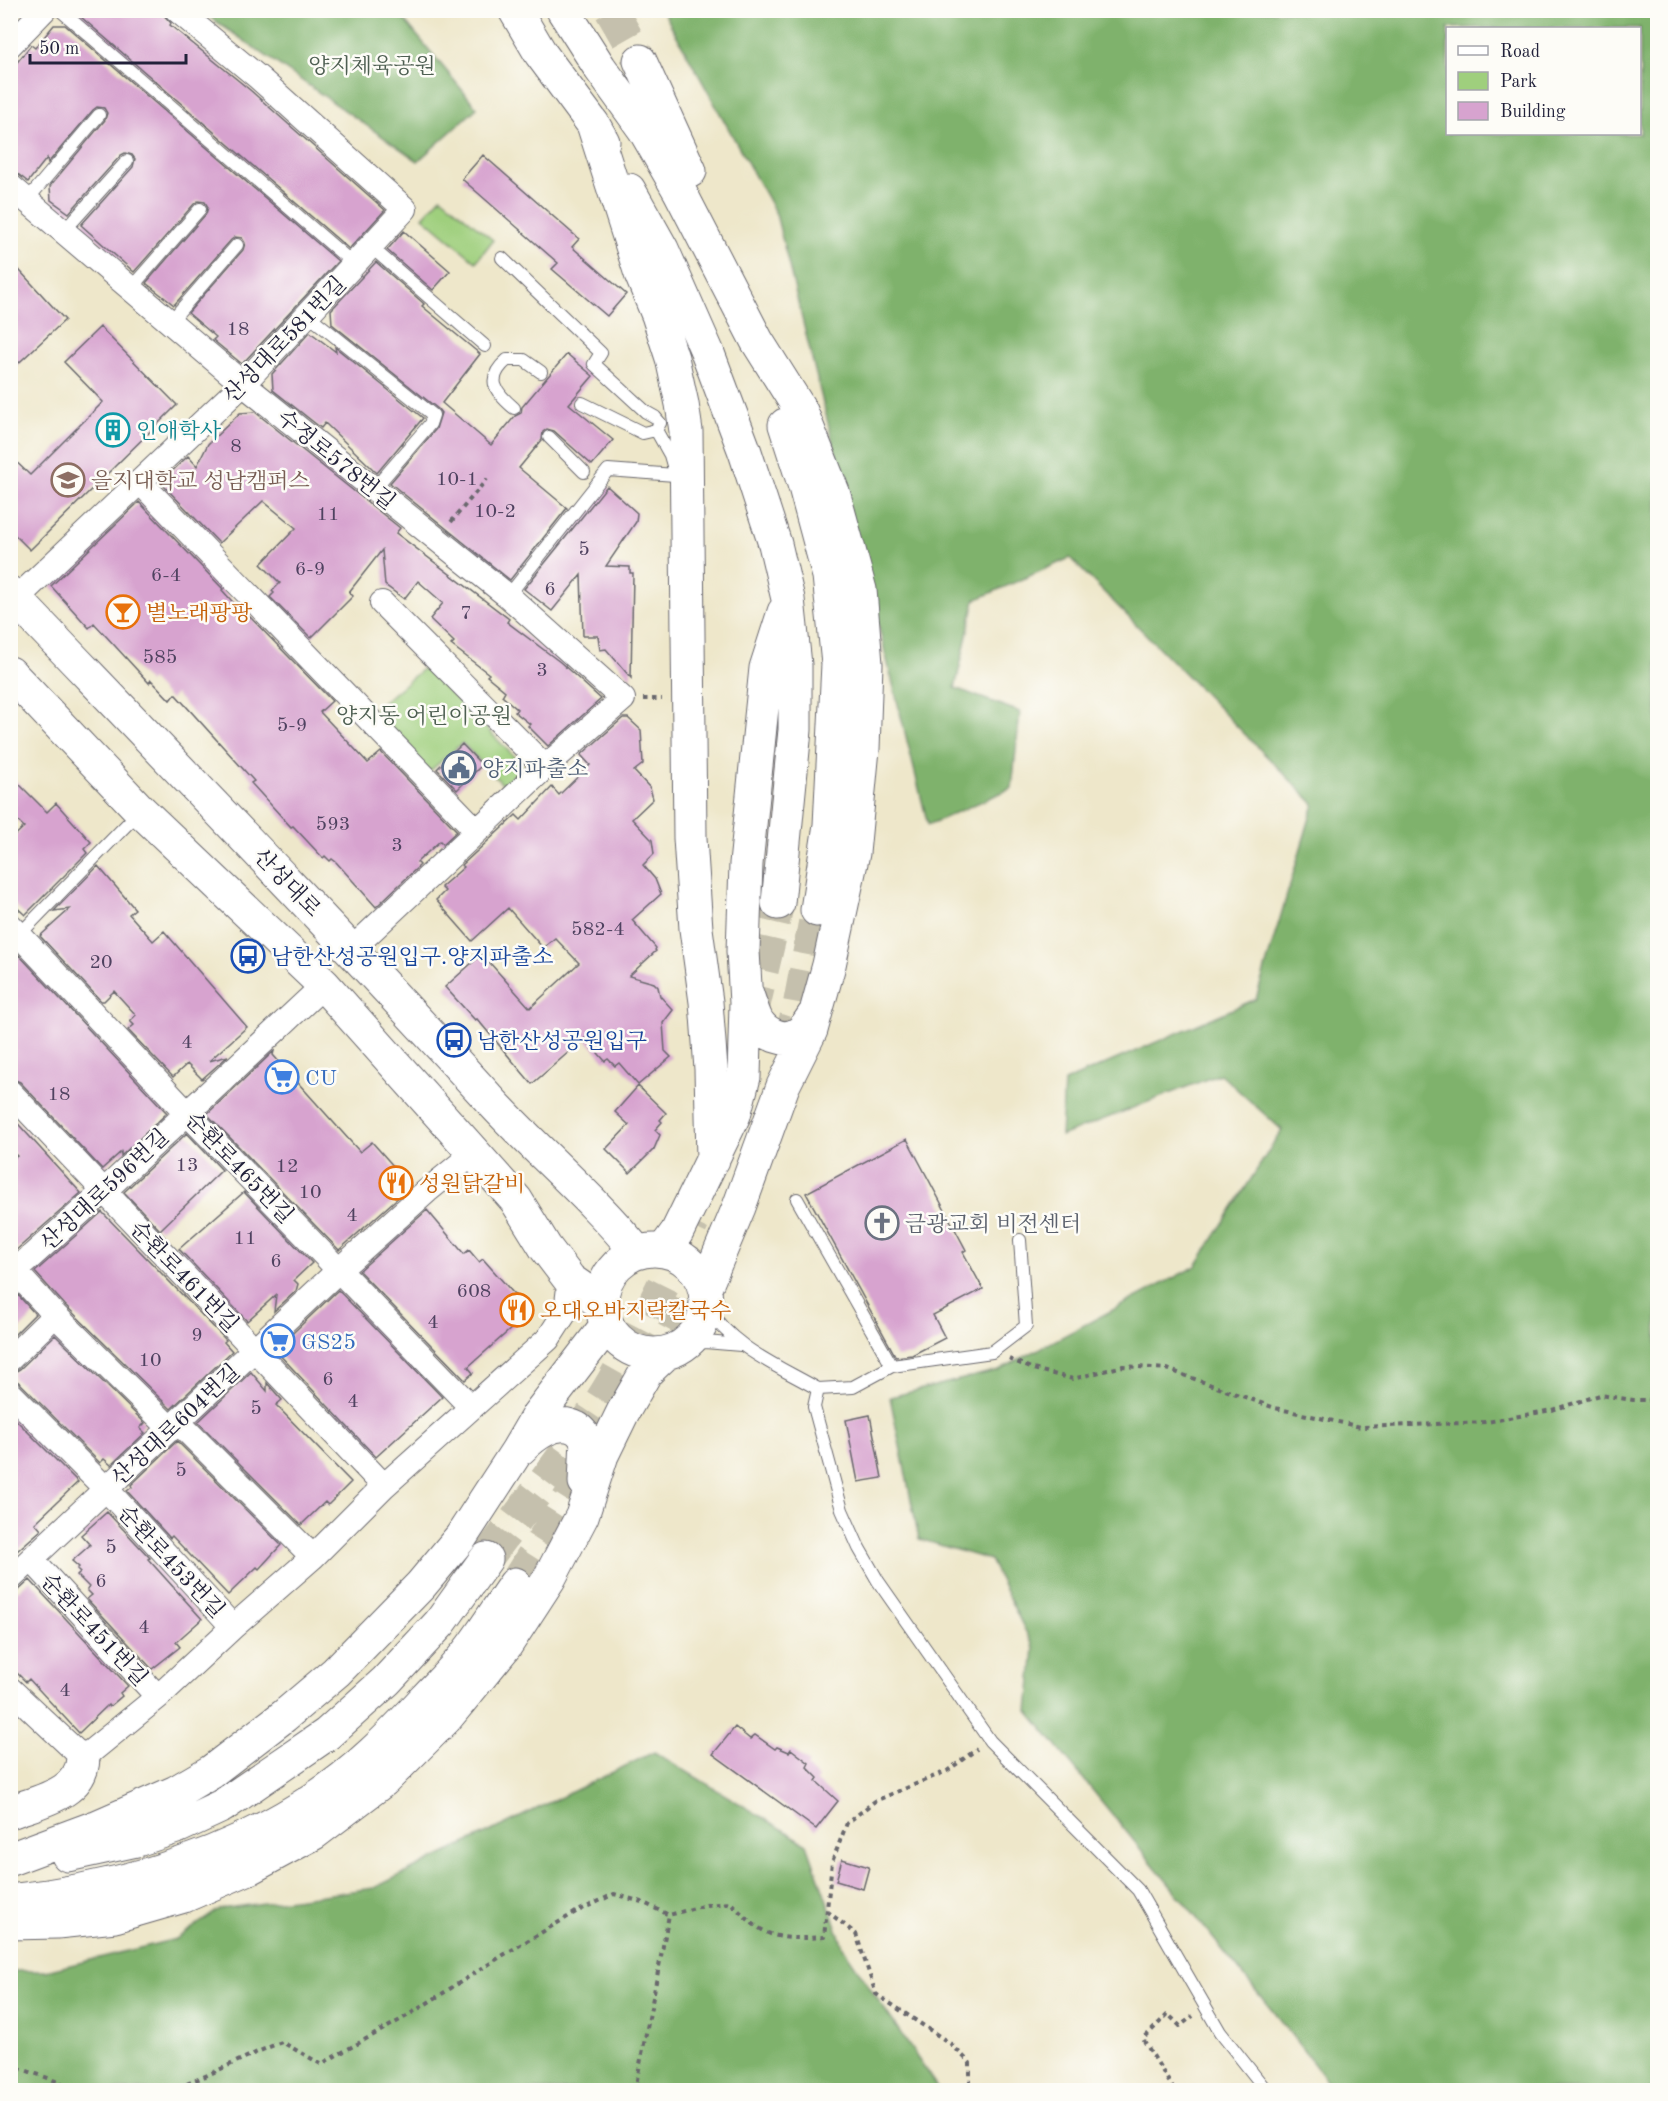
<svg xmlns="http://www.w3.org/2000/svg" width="1668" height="2101" font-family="'Old Standard TT','Noto Serif KR',serif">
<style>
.green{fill:#9fcf7d;stroke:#60785c;stroke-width:1.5}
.forest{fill:#7fb26c;stroke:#506a54;stroke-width:1.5;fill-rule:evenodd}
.building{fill:#d7a3cf}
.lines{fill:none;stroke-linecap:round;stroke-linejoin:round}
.secondary-tunnel{stroke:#c5c0ad;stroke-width:33;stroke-dasharray:33 16;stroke-linecap:butt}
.lane-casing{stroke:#69676d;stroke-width:14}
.street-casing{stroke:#69676d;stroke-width:26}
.secondary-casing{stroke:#69676d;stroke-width:35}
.primary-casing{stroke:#69676d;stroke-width:35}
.path{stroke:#69676d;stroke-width:4;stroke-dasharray:4.5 4.5;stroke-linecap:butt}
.lane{stroke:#fff;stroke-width:12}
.street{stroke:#fff;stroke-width:24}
.secondary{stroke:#fff;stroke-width:33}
.primary{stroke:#fff;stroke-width:33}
.labels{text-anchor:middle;stroke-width:5;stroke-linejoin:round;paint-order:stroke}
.number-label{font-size:20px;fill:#4f4260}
.park-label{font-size:22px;fill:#4e5f52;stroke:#fdfcf7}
.street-label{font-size:22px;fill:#22223b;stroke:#fdfcf7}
.culture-label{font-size:22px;fill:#0d838f;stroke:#fdfcf7;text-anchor:start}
.education-label{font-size:22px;fill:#785e54;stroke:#fdfcf7;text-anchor:start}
.food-label{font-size:22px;fill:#c56008;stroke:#fdfcf7;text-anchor:start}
.service-label{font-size:22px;fill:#4e5e75;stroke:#fdfcf7;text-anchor:start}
.transit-label{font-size:22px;fill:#164399;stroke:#fdfcf7;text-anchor:start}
.shop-label{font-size:22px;fill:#366cbe;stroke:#fdfcf7;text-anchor:start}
.worship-label{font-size:22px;fill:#5b616d;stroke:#fdfcf7;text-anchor:start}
</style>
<rect width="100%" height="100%" fill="#fdfcf7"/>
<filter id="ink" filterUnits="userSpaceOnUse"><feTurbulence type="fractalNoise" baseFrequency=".0167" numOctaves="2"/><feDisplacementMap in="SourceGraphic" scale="12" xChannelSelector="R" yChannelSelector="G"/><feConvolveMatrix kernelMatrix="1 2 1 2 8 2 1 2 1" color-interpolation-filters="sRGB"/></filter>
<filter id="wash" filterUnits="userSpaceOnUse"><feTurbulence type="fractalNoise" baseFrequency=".008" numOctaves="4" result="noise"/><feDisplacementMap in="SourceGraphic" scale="24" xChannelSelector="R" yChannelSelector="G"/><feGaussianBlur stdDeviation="1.35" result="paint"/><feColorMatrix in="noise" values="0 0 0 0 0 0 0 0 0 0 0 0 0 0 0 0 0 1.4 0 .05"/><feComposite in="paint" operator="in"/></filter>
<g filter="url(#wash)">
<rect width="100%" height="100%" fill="#eee7ca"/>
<path class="green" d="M441,197L493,240L476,262L423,217Z
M426,666L523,766L504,786L462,743L429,772L370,713Z"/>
<path class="forest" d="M201,11H397L477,108L418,161Z
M663,11H1657V2090H1334L1279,2019L1028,1711L1034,1648L990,1560L919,1539L890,1397L999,1370L1196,1266L1282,1130L1220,1074L1061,1136L1064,1082L1256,999L1314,804L1070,558L975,600L955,688L1020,712L1012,788L928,825L776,214ZM1448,28H1640V134H1448Z
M654,1752L807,1844L844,1949L937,2087V2090H11V1971H46L176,1939L220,1909L374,1888Z"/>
<g id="blocks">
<path class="building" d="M73,10H159L171,23L170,25L250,90L385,210L349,249Z
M54,25H65L338,261L242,364L213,340L216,337L188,313L243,250L245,243L242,238L235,237L231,240L174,305L146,283L206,214L208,207L205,202L198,201L194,204L134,272L81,225L133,167L135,159L132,155L125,153L121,155L69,213L51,200L50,186L105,120L107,113L104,108L97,107L93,110L48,163L47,158L28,182L19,175L10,172V71L31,45L35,48Z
M483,155L579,239L572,247L626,294L607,316L552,269L558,263L462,179Z
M404,231L450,271L433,290L387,250Z
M10,260L65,320L10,371Z
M376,262L422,302L424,304L422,306L480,354L442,403L491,445L515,416L521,413L522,407L567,354L593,376L569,404L613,440L592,465L554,431L547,429L543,432L542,440L519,468L567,508L510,580L390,483L436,429L441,413L438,409L332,324L331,310Z
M100,327L177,405L30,550L10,530V456L30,475L103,402L64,362Z
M310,332L336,352L335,347L423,418L377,473L325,423L321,428L273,390L272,374Z
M255,412L400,528L396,533L509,619L507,622L560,662L601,699L548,746L528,726L530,724L515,712L517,709L502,696L505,691L487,676L489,674L451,645L454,642L430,619L443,603L418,581L404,599L385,585L382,550L349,592L353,596L311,638L270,597L274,593L272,591L280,583L261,564L296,528L263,501L219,543L164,486V479L188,456L197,466L208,444L240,413Z
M607,486L637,513L636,522L606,566L630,567V573H633L631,678L606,649L600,650L598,636H583L581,575L552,611L524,589Z
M139,502L223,589L222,590L248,619L250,617L332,701L320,712L368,763L381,752L457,831L443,844L440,841L417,862L420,865L376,907L336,862L332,859L330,861L325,856L323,858L293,826L291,827L251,783L254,781L175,694L170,700L151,680L149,683L94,623L89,628L51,586Z
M623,718H628L641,730L643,764L634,771L650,788L653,799L632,819L652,840L654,854L643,865L655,879L661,894L632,920L656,948L655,950L656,951L629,976L654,983L658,987L660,996L673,1010L663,1023L665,1051L671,1057L638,1085L619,1063L615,1066L608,1059L605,1061L585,1038L532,1084L477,1019L475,1020L445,987L482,954L530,1008L579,963L555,938L543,948L508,908L472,941L436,900L445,891L441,887L464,867L462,865L516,815L521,820L552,787L559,795L590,765L581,755Z
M462,744L482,765L457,790L437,769Z
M10,775L47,812L56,803L91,842L84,849L87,853L25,915L10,901V840L24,827L10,813Z
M98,866L135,909L129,914L153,941L164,931L247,1027L209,1061L228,1056L202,1079L187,1064L173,1077L128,1030L134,1025L130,1021L136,1015L114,991L104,1001H101L40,936L70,909L54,911Z
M19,955L167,1113L121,1156V1152L102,1169L20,1082L10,1078V963Z
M274,1051L273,1055L360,1152L372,1142L411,1186L339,1250L207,1114Z
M638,1086L666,1113L660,1120L662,1122L655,1130L660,1135L654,1149L630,1173L606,1149L629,1125L615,1112Z
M10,1115L81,1193L14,1252L10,1251V1160L17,1156L10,1149Z
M187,1133L222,1170L160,1230L124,1192Z
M907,1139L966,1250L963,1252L983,1289L933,1315L945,1338L912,1355L896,1357L806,1193Z
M244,1192L312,1263L294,1280L298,1284L296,1291L274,1311L276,1295L247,1321L179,1249Z
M427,1210L464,1254L469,1250L479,1262L483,1259L530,1312L468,1367L473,1373L465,1380L359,1271Z
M102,1212L226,1340L224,1342L232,1351L171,1409L65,1305L35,1272Z
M338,1290L442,1397L376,1457L275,1350Z
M18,1295L35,1314L11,1338L10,1302Z
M55,1335L145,1423L140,1428L145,1433L111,1465L104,1459L100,1463L20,1383L14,1379L13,1373L20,1369Z
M251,1372L267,1391V1383L282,1400L276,1405L351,1482L328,1505L325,1502L301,1525L198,1422Z
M10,1414L78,1482L35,1523L41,1530L10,1557Z
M870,1415L882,1478L858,1482L846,1420Z
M177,1441L281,1545L259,1569L257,1567L228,1595L172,1536L170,1538L127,1491L132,1487L131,1485Z
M107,1512L150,1558L148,1559L202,1619L176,1642L180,1647L152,1669L87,1599L92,1595L87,1590L89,1587L77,1575L80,1572L77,1569L79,1567L72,1561L90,1545L81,1535Z
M30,1580L128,1686L120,1693L122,1696L109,1707L108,1705L79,1733L29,1679L26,1682L10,1666V1619L18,1611L10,1603V1593L19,1590Z
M735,1727L750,1739L755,1735L775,1749L777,1747L789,1752L791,1749L809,1763L807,1767L818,1778L816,1781L838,1801L816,1829L713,1754Z
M842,1859L869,1867L863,1889L836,1881Z"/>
</g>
</g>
<g filter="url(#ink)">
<use href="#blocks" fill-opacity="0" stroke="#69676d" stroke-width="1.5"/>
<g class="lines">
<path class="secondary-tunnel" d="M611,10L640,61
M751,1018L778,903
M785,1050L798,1012L817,910
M647,1374L668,1341L713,1257
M486,1559C529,1501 576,1444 613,1381C642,1330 668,1276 693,1222
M515,1584L596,1456"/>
<g class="lane-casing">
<path id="lane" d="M60,10L355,265
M27,200L99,115
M64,231L127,161
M371,247L485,346
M502,258L601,353L594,364L646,412L655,417L660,423L656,430
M131,288L200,209
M308,315L433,415L430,424L374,489
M170,322L237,245
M582,403L643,433L656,430L670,455L674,469
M514,408C495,392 485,379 507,360H524L541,372
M549,437L584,472
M508,596L608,470L675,475
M16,938L140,811
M797,1199L892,1366
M706,1305C730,1347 778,1366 818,1389L814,1407L842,1510L859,1548L878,1581L990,1741L1138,1890L1220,2032L1266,2090
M675,1350L705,1342L741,1345
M818,1389L853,1387L892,1366L992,1352L1026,1326L1020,1240"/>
</g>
<g class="street-casing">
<path id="street" d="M10,45L44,10
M10,186L243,384L508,596L623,699L545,767L352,949
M141,483L477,831
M16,599L243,384L405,209L259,78L177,10
M382,603L545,767
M10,925L186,1112L471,1407
M10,1092L384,1486
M10,1266L55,1315L171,1429
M15,1271L104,1191L324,985
M10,1359L55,1315
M10,1393L106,1489L233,1627
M179,1423L313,1557
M32,1560L158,1697
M10,1579L340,1269L427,1191L475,1152
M10,1689L83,1758L158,1697L233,1627L313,1557L384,1486L548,1339L566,1311L570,1280"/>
</g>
<g class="secondary-casing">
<path id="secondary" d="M515,10L541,54L593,124L603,142
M563,10L600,68L644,129L679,190L757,341L801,411L833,492L860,590L866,664L863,749L853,853L829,965L811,1030L783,1086L739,1207L705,1288
M640,61L690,171
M593,124L641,274L658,315L672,358L682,404L686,431L690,838L696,929L706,1002L711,1069L713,1160
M629,190L662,249L707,351L745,452L775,544L788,599L795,665V730L778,903
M785,425L805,487L829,576L838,664L830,825L817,910
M747,994C750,1003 753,1013 757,1021C765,1034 783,1043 798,1034C806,1029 811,1019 816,1012
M602 1302a52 52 0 1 1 104 0a52 52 0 1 1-104 0Z
M664,1250L677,1232L734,1115L744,1077L746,1003L743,951L746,864L766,668L784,612
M520,1449C533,1436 556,1417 576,1428C580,1430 584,1436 587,1439L585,1482
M10,1812C39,1801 82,1794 83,1758
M68,1855L137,1840L179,1826L222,1806L327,1734L386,1681L440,1623L486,1559
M10,1859L96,1827L176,1792L212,1771L284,1716L336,1672L421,1585L461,1537L517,1451L538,1415L607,1325
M10,1901C117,1889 224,1859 314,1799C356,1772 392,1735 425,1699C441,1682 458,1666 471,1648C487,1627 500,1605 515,1584
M10,1923L57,1922L115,1916L184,1896L251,1867L314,1833L384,1780L446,1718L506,1645L549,1579L582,1516L602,1455L623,1412L646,1372L666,1353"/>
</g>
<g class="primary-casing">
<path id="primary" d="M10,593C172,762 334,929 491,1101C539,1153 593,1198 637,1252
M10,673L141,811L324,985L516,1200L545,1247L570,1280L586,1291L602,1305"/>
</g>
<path class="path" d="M451,522L487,479
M643,699H662
M1009,1359L1033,1369L1073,1379L1123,1366L1167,1369L1275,1408L1361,1427L1487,1422L1552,1410L1600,1395L1633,1400H1658
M827,1911L856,1934L876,1994L951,2044L970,2063V2090
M10,2065L51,2079L75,2090
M170,2090C209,2077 244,2056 282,2042L321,2064L402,2019L505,1954L576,1912L614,1894L642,1902L669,1915L706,1905L731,1903C741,1913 754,1927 768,1933C784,1940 807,1938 824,1937L832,1862L847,1823L875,1801L947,1771L977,1749
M635,2090L669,1915
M1174,2090L1143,2039L1168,2014L1180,2026L1193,2016"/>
<use href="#lane" class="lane"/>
<use href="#street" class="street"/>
<use href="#secondary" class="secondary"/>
<use href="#primary" class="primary"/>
</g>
</g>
<defs>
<g id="building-ring" transform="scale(1.725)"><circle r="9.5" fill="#fdfcf7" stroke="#0f9aa8" stroke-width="1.5"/><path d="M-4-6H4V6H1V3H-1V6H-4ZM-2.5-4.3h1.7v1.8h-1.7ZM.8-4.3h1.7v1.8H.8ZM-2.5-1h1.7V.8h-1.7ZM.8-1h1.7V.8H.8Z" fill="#0f9aa8"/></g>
<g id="university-ring" transform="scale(1.725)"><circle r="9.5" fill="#fdfcf7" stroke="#8d6e63" stroke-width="1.5"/><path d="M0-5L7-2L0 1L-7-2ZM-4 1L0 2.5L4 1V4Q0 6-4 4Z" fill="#8d6e63"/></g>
<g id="bar-ring" transform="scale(1.725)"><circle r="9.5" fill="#fdfcf7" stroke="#e8710a" stroke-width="1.5"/><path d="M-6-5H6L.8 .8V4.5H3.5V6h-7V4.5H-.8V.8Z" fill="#e8710a"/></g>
<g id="civic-ring" transform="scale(1.725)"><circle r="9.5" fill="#fdfcf7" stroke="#5c6f8a" stroke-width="1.5"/><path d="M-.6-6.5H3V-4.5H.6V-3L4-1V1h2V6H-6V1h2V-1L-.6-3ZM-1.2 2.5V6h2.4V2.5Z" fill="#5c6f8a"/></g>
<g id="bus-ring" transform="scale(1.725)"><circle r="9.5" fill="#fdfcf7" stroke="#1a4fb4" stroke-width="1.5"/><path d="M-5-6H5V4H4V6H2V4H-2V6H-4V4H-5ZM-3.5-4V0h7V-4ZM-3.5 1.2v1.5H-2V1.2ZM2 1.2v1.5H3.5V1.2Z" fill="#1a4fb4"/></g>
<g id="supermarket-ring" transform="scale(1.725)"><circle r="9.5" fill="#fdfcf7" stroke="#3f7fe0" stroke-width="1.5"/><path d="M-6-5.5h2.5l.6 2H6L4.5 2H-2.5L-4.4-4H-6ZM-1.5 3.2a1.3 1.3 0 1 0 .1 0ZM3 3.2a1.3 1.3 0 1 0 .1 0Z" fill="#3f7fe0"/></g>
<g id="restaurant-ring" transform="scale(1.725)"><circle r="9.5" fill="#fdfcf7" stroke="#e8710a" stroke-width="1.5"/><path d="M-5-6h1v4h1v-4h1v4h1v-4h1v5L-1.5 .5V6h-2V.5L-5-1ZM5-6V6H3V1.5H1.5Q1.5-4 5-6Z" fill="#e8710a"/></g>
<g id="church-ring" transform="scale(1.725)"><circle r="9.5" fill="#fdfcf7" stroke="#6b7280" stroke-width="1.5"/><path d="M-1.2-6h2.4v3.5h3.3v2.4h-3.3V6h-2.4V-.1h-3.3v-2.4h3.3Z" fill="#6b7280"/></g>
</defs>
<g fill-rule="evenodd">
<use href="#building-ring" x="113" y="430"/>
<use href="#university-ring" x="68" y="480"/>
<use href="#bar-ring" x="123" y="612"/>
<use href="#civic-ring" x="459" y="768"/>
<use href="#bus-ring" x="248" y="956"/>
<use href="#bus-ring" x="454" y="1040"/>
<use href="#supermarket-ring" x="282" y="1077"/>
<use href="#restaurant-ring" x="396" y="1183"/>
<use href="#church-ring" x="882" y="1223"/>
<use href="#restaurant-ring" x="517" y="1310"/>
<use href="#supermarket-ring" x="278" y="1341"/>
</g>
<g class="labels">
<g class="number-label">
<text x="238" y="335">18</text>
<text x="236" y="452">8</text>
<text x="457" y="485">10-1</text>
<text x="495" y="517">10-2</text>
<text x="328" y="520">11</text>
<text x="584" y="555">5</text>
<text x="310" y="575">6-9</text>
<text x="166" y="581">6-4</text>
<text x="550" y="595">6</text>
<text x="466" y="619">7</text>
<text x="160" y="663">585</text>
<text x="542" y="676">3</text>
<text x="292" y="731">5-9</text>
<text x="333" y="830">593</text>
<text x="397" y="851">3</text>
<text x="598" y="935">582-4</text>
<text x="101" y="968">20</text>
<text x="187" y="1048">4</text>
<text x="59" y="1100">18</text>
<text x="187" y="1171">13</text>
<text x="287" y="1172">12</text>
<text x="310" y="1198">10</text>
<text x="352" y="1221">4</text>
<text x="245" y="1244">11</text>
<text x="276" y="1267">6</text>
<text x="474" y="1297">608</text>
<text x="433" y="1328">4</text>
<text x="197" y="1341">9</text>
<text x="150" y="1366">10</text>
<text x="328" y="1385">6</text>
<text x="353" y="1407">4</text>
<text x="256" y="1414">5</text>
<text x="181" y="1476">5</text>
<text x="111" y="1553">5</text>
<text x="101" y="1587">6</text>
<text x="144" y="1633">4</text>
<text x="65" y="1696">4</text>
</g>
<g class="park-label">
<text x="372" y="73">양지체육공원</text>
<text x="424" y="723">양지동 어린이공원</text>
</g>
<g class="street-label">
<text transform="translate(284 339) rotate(-46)" y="8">산성대로581번길</text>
<text transform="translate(337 459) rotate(39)" y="8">수정로578번길</text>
<text transform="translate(288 882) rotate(46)" y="8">산성대로</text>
<text transform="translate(240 1167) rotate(46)" y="8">순환로465번길</text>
<text transform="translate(104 1189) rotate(-43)" y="8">산성대로596번길</text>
<text transform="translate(185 1276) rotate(46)" y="8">순환로461번길</text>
<text transform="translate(175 1424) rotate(-43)" y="8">산성대로604번길</text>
<text transform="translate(172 1561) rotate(47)" y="8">순환로453번길</text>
<text transform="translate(95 1629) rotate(47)" y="8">순환로451번길</text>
</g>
<g class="culture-label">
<text x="136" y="438">인애학사</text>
</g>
<g class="education-label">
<text x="91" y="488">을지대학교 성남캠퍼스</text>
</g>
<g class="food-label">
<text x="146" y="620">별노래팡팡</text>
<text x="419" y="1191">성원닭갈비</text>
<text x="540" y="1318">오대오바지락칼국수</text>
</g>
<g class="service-label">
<text x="482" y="776">양지파출소</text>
</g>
<g class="transit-label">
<text x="271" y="964">남한산성공원입구.양지파출소</text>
<text x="477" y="1048">남한산성공원입구</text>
</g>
<g class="shop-label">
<text x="305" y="1085">CU</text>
<text x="301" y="1349">GS25</text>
</g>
<g class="worship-label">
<text x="905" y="1231">금광교회 비전센터</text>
</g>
</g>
<rect width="1668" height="2101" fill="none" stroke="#fdfcf7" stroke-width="36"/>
<rect x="1446" y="27" width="195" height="108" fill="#fdfcf7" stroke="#a5a5ac" stroke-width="1.5"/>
<rect x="1458" y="46" width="30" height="9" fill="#ffffff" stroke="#a5a5ac" stroke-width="1.5"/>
<text x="1500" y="57" font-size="18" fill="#22223b">Road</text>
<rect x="1458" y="72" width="30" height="18" fill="#9fcf7d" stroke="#a5a5ac" stroke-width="1.5"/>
<text x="1500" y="87" font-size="18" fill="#22223b">Park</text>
<rect x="1458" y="102" width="30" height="18" fill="#d7a3cf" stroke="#a5a5ac" stroke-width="1.5"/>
<text x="1500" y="117" font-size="18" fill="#22223b">Building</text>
<path d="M30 54v9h156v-9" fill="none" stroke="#22223b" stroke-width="3"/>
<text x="39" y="54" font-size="18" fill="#22223b" stroke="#fdfcf7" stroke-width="4.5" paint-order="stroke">50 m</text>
</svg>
